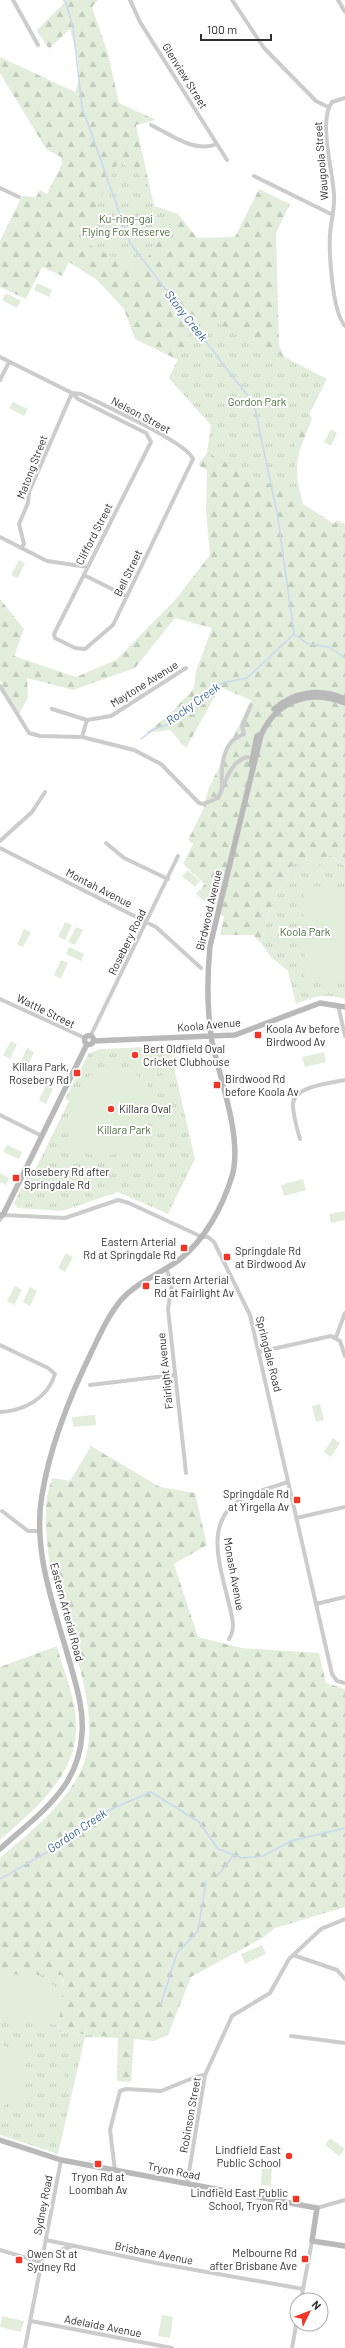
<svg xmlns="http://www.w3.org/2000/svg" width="345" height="2348" font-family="Barlow,sans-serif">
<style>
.forest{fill:url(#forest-firs)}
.park{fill:url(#park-tufts)}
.pitch{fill:#e2eddc}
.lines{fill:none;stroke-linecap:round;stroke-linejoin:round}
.stream{stroke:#c7d9ee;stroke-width:1.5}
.street{stroke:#ccc;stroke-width:4}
.secondary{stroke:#b9b9b9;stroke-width:5.5}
.poi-dot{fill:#f03627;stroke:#fff;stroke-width:1.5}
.labels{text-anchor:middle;stroke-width:4;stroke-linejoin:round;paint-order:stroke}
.street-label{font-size:11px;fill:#2f2f2f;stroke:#fff}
.park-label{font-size:11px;fill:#4a6e39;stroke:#fff}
.poi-label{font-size:11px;fill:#2f2f2f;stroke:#fff;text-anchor:start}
.water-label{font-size:12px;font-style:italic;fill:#376396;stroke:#fff}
</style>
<defs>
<pattern id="forest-firs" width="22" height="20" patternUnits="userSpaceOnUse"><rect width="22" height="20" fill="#e2eddc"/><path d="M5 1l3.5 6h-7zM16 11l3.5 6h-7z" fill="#c2ccbd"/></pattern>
<pattern id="park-tufts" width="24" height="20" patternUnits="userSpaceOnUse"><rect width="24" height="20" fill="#e2eddc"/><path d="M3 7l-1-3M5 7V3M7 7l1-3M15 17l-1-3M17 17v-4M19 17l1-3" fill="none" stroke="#c2ccbd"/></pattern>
</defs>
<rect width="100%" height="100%" fill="#fff"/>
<path class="forest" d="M62,0H98L92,7L108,54L119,103L156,120L136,125L154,206L178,214L197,238L235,237L259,189L290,204L276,233L279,345L312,419C297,456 292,464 303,504L334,524L337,520L345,524V865L331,856L294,862L271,906L261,943L253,935H220L224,917L196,894L205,884L183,864L193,844L188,840L203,810L208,790L251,700L220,687L186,748L170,730L146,733L168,716L194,688L196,671L212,628L175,618L135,668L73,690L27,678L28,697L18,716L0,681V599L24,629L14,656L76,677L116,660L175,600L210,555L206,511L207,470L198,465L207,453L211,425L169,378L178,360L135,339L124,309L97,280L69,262L62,276L42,267L26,299L0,287V241L22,196L36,197L40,190L47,194L62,164L61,157L46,149L0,73V57L75,92C84,75 75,47 70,29L49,49L37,30L64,3Z
M91,1446L160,1487L195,1493L207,1545L174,1564L198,1637L242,1648L319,1653L326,1683L345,1689V1907L275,1928L264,1937L191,1977L168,2035L154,2041L134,2039L131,2082L117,2081L118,2038L58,2032L63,1976L0,1974V1858C30,1832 62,1808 80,1772C110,1715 59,1619 49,1559C47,1543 45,1522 46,1505C46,1496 50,1487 52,1478L70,1481Z
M57,1646C62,1666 70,1685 74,1705C87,1767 41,1804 0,1840V1667Z"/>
<path class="park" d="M118,162C142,174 149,179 154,206L178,214L139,270L80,240Z
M201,314L327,379L293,446L297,482L303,504L282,491L207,453L211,425L169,378Z
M331,856L345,866V999C323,993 316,996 296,1004L288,971L271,957L261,943L271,906L294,862Z
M169,1046L195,1159L168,1214L118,1192L62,1211L17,1208L14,1203L28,1174L32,1176L69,1101L65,1099L89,1053L101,1049Z
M0,1974L63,1975L58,2032L118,2038L85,2037L58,2154L0,2135Z"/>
<path class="pitch" d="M37,283L52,290L49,297L34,290Z
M6,293L21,301L17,308L2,300Z
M13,402L28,409L24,416L9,408Z
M331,429L337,433L331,446L324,442Z
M19,560L25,563L18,578L11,575Z
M318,857L320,867L301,871L299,861Z
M188,870L200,881L195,887L182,876Z
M304,886L345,887V934L303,933Z
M65,922L72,925L65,940L58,937Z
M76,927L83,930L75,945L68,942Z
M24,929L31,932L23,947L17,944Z
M305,938L345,939V984L304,982Z
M69,947L84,954L81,961L66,954Z
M61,960L68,963L61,979L54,975Z
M11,1041L17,1044L10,1059L3,1055Z
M27,1048L34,1052L27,1067L20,1063Z
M324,1052L326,1062L305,1067L302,1057Z
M168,1062L170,1070L154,1073L152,1065Z
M110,1068C187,1072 146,1167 92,1155C85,1154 78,1149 73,1146L66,1124L73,1095L89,1076Z
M171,1073L173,1081L157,1084L155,1077Z
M46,1085L53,1089L46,1104L39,1100Z
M7,1145L22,1152L19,1159L3,1152Z
M0,1173L9,1178L6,1185L0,1182Z
M303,1179L306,1190L284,1196L281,1185Z
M345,1211V1220L331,1223L329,1214Z
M66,1253L73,1257L65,1272L58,1268Z
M15,1286L22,1290L14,1305L7,1301Z
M30,1287L37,1291L30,1306L23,1302Z
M320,1404L324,1420L316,1422L312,1406Z
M95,1415L96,1425L73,1427L72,1417Z
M333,1438L340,1443L331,1457L324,1452Z
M262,1945L266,1954L245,1964L241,1954Z
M27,1974L43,1977L56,1988L63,1989L58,2025L13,2022L0,2017V1981L12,1976Z
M0,2043L15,2053H25L23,2100L12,2099L0,2109Z
M60,2072L65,2073L62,2092L57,2091Z
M330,2138L345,2149L339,2156L325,2145Z
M262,2164H272L271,2186L261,2185Z
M162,2315L173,2317L170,2338L158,2336Z
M2,2316L24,2321L21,2332L0,2327Z"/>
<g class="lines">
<path class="stream" d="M65,0L73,28L82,107L130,243L254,404L278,518L294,634
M141,739L154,729L170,724L183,710L222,683L247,678L294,634L308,644L329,647L345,658
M218,1875L233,1856
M0,1879L63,1843L107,1811L151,1792L199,1822L218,1849L242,1858L263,1856L291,1841L345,1828
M161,2004L177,1953L198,1931L206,1881"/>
<path class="street" d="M13,0L38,45
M130,0L140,22L227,160
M232,0L264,48L316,101L328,107
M338,0L345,12
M345,98L332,102C318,121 333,171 334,195C335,208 331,221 330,234C329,254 332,311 345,326
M151,125C172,135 193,153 217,144
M254,176L333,215
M0,188L19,197
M0,357L72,393L78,399L146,433L151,442L54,634L55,638L75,648L85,649L113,625L193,459C187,442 101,404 81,394L72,393
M0,380L9,362
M0,537L47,561L88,567
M21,548L24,544L19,524L28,503L29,492L72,393
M84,575L126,596
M0,686L29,733L40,736L82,737L134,750L161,764L199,803L203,804L218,798C225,784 230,760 248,757
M52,709L87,720
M82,737L87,720L111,716L186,668
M222,787C221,773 222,752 232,741C235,738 240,736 244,734L242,726L251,705
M0,841L32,812L45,792
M106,843L124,858L168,879
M0,848L156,927L201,968
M0,999L85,1038
M338,1005L345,1036
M91,1035L178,856
M0,1115L42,1136
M300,1139C297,1128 293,1116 293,1105C292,1086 331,1083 345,1080
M0,1220L3,1215L65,1218L118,1200L129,1203L202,1237H208L214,1242L250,1315L332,1674L337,1681L345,1683
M166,1268L172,1284L168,1309L186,1473
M336,1337L345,1313
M0,1345L48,1368L55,1374C48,1398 24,1411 0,1412
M259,1352L331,1336L340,1341L345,1356
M90,1385L174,1375
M2,1511L28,1531H40
M296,1518L345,1507
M316,1604L345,1597
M229,1639C236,1628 232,1617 229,1604C221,1568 202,1521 242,1499C256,1491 273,1487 288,1482
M293,1955L337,1970L345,1979
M291,2036L345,2043
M115,2170L110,2130L120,2091L126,2089L161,2091L198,2076L205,2075
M187,2184L205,2075L232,2016L270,1993L289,1959L321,1929L345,1919
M317,2208L345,2200
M46,2240L156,2263L303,2289
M0,2250L40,2262
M42,2257L72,2246
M301,2300L312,2241
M31,2321L172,2348
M25,2348L61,2160
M292,2348L297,2320"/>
<path class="secondary" d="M274,709C295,691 320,688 345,699
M251,765L257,736
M84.5 1040a4.5 4.5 0 1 1 9 0a4.5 4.5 0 1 1-9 0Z
M93,1041L235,1035L320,1003L345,1007
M0,1215H3L87,1044
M0,1849C22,1829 48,1810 65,1785C75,1770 81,1751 82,1733C84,1710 76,1685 70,1663C55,1610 32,1551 42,1495C50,1446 69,1398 91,1353C100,1334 108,1316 121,1300C137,1282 160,1274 179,1260C205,1240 223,1206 232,1176C243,1140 220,1079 212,1042C207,1011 207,977 210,946L261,735C277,700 310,689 345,703
M0,2140L61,2160L317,2208L312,2241L345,2246"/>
</g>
<g class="poi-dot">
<rect x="254" y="1031" width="8" height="8" rx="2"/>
<circle cx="135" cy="1055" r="4"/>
<rect x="73" y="1069" width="8" height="8" rx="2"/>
<rect x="213" y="1081" width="8" height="8" rx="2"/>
<circle cx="111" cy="1109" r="4"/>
<rect x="12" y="1174" width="8" height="8" rx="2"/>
<rect x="180" y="1244" width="8" height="8" rx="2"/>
<rect x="223" y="1253" width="8" height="8" rx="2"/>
<rect x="142" y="1282" width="8" height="8" rx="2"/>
<rect x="293" y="1496" width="8" height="8" rx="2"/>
<circle cx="289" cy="2156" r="4"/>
<rect x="94" y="2160" width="8" height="8" rx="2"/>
<rect x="292" y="2195" width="8" height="8" rx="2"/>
<rect x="301" y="2255" width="8" height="8" rx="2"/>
<rect x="15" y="2256" width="8" height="8" rx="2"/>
</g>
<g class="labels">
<g class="street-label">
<text transform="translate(185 76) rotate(58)" y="4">Glenview Street</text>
<text transform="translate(321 161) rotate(-95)" y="4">Waugoola Street</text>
<text transform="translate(141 415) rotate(28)" y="4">Nelson Street</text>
<text transform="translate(32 467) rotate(-69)" y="4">Matong Street</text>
<text transform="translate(94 534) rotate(-63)" y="4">Clifford Street</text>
<text transform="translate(128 573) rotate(-64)" y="4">Bell Street</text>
<text transform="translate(144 684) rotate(-32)" y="4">Maytone Avenue</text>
<text transform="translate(99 888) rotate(27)" y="4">Montah Avenue</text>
<text transform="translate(209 910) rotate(-77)" y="4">Birdwood Avenue</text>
<text transform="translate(127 942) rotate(-64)" y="4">Rosebery Road</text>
<text transform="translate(46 1011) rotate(26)" y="4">Wattle Street</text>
<text transform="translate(209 1025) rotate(-5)" y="4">Koola Avenue</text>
<text transform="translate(269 1354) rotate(76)" y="4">Springdale Road</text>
<text transform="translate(165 1371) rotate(-96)" y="4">Fairlight Avenue</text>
<text transform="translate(234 1574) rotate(80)" y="4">Monash Avenue</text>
<text transform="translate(67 1612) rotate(75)" y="4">Eastern Arterial Road</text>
<text transform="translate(190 2115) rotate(-80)" y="4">Robinson Street</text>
<text transform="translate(174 2171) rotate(11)" y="4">Tryon Road</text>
<text transform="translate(43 2205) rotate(-79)" y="4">Sydney Road</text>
<text transform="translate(154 2253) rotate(11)" y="4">Brisbane Avenue</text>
<text transform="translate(103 2326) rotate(11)" y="4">Adelaide Avenue</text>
</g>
<g class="park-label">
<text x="126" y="223">Ku-ring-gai<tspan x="126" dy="13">Flying Fox Reserve</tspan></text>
<text x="257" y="406">Gordon Park</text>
<text x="305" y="936">Koola Park</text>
<text x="124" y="1134">Killara Park</text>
</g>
<g class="poi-label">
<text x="266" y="1033">Koola Av before<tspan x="266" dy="13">Birdwood Av</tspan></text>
<text x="143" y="1053">Bert Oldfield Oval<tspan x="143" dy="13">Cricket Clubhouse</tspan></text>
<text x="69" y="1071" text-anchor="end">Killara Park,<tspan x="69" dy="13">Rosebery Rd</tspan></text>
<text x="225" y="1083">Birdwood Rd<tspan x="225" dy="13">before Koola Av</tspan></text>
<text x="119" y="1113">Killara Oval</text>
<text x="24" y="1176">Rosebery Rd after<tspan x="24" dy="13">Springdale Rd</tspan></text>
<text x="176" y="1246" text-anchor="end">Eastern Arterial<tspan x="176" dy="13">Rd at Springdale Rd</tspan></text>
<text x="235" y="1255">Springdale Rd<tspan x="235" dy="13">at Birdwood Av</tspan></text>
<text x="154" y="1284">Eastern Arterial<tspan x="154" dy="13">Rd at Fairlight Av</tspan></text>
<text x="289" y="1498" text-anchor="end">Springdale Rd<tspan x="289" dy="13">at Yirgella Av</tspan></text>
<text x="281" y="2154" text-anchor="end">Lindfield East<tspan x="281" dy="13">Public School</tspan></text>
<text x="98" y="2181" text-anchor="middle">Tryon Rd at<tspan x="98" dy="13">Loombah Av</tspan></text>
<text x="288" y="2197" text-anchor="end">Lindfield East Public<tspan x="288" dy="13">School, Tryon Rd</tspan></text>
<text x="297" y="2257" text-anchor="end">Melbourne Rd<tspan x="297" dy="13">after Brisbane Ave</tspan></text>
<text x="27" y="2258">Owen St at<tspan x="27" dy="13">Sydney Rd</tspan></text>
</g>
<g class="water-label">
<text transform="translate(186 316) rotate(52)" y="4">Stony Creek</text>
<text transform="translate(193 704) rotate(-36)" y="4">Rocky Creek</text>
<text transform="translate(77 1831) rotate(-34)" y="4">Gordon Creek</text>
</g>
</g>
<g transform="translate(309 2312) rotate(47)"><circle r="19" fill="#ffffff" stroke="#acacac"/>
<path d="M0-3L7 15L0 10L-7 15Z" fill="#f03627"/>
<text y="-6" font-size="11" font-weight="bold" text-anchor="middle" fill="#2f2f2f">N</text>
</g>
<path d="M201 34v6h70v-6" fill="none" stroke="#2f2f2f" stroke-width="2"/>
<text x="207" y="34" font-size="12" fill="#2f2f2f" stroke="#ffffff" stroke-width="3" paint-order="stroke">100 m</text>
</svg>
